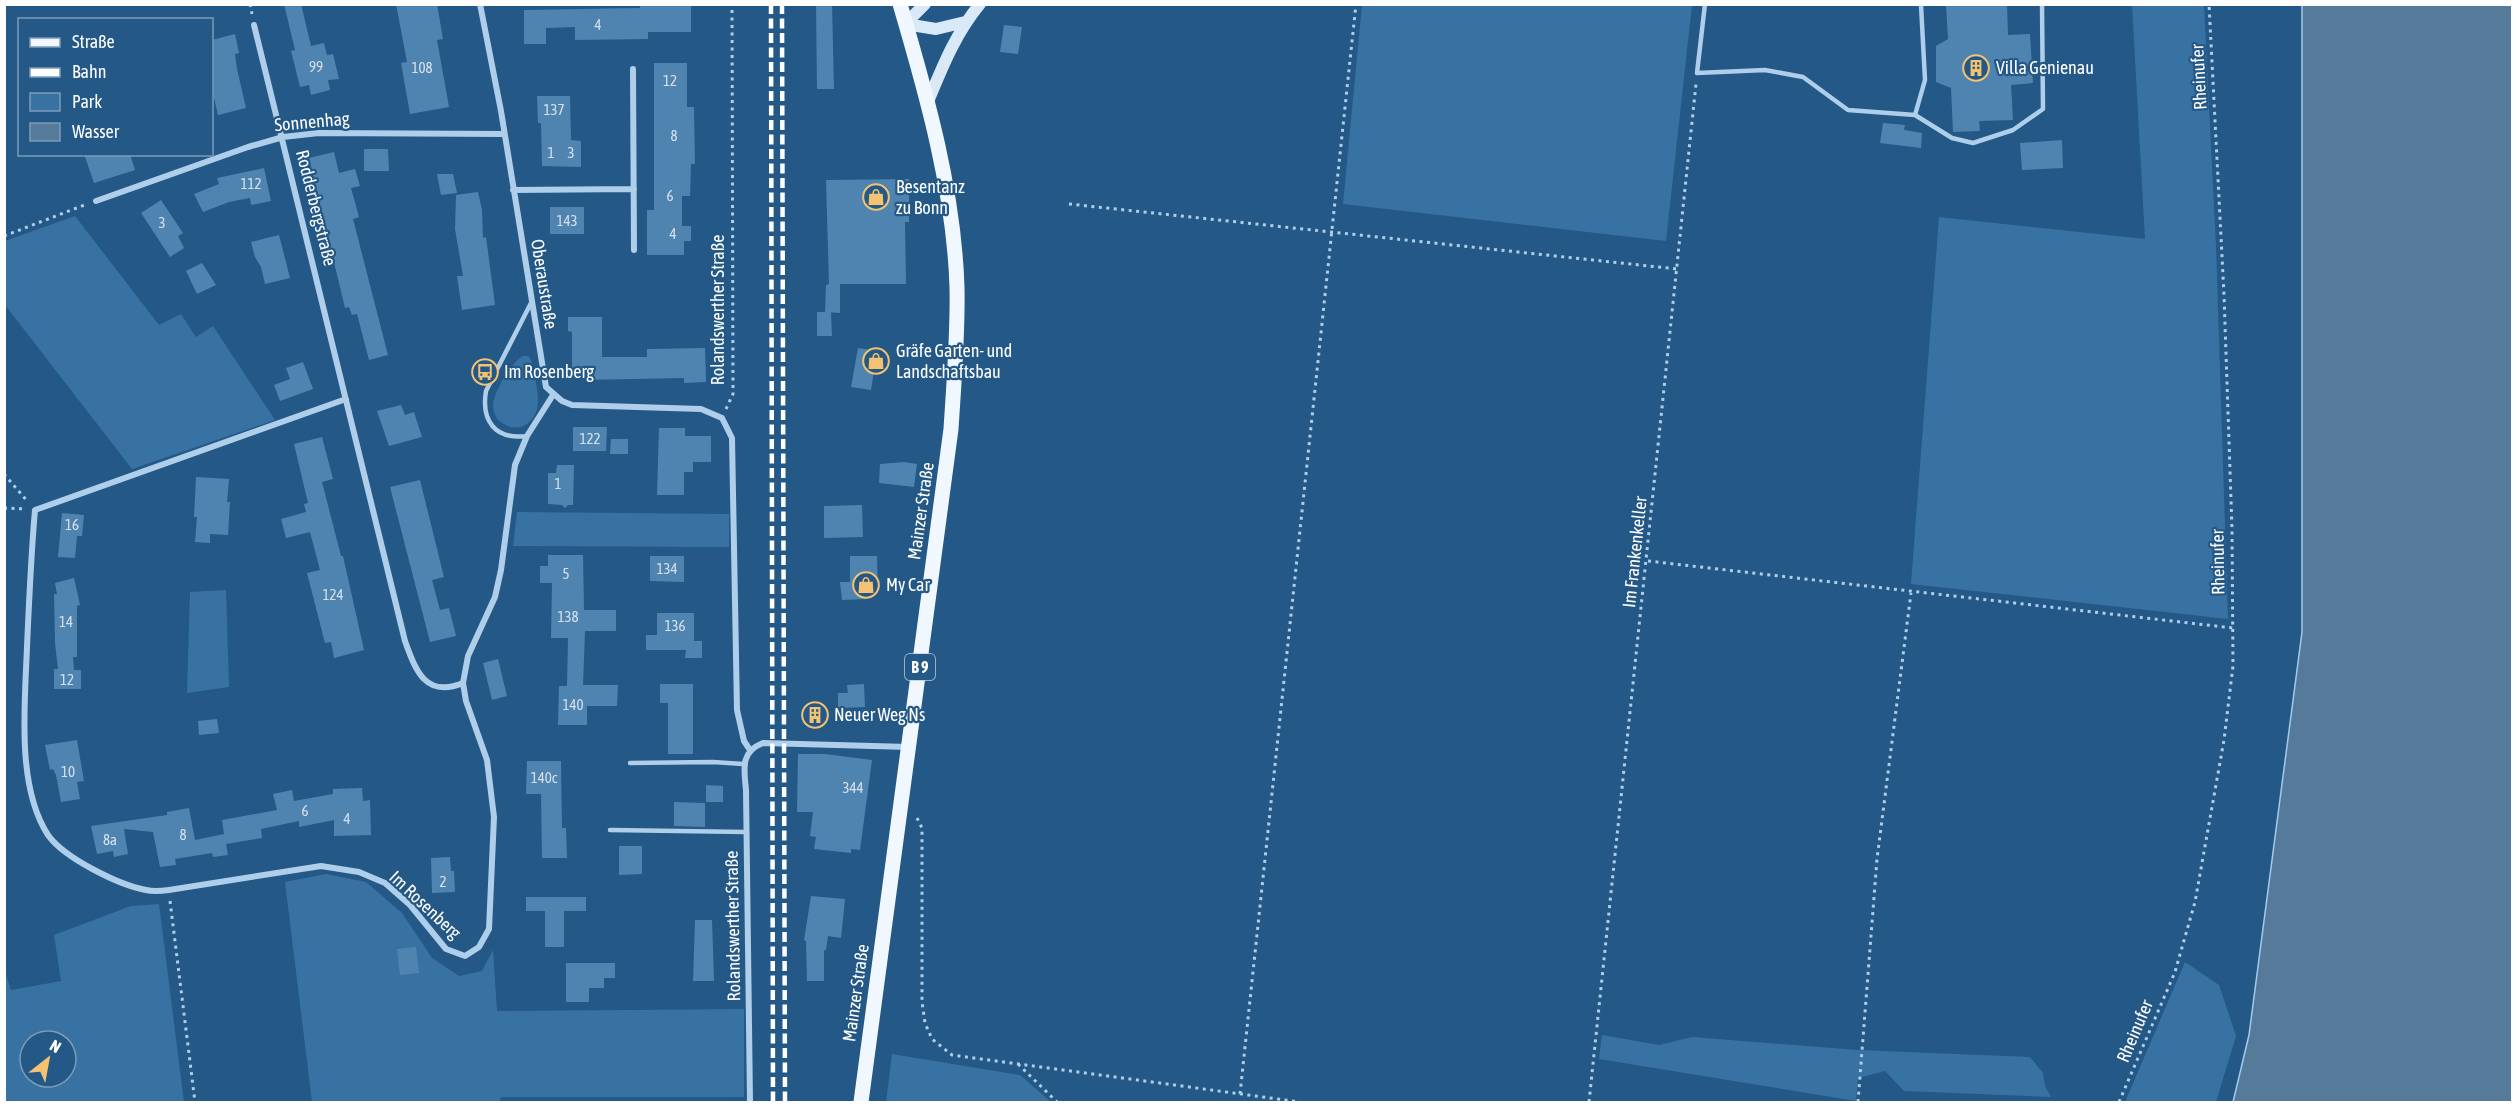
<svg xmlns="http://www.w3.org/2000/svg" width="2517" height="1107" font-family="'Asap Condensed',sans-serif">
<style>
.green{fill:#3872a3;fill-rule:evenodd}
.water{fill:#567a9a;stroke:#a2caea;stroke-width:1.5}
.building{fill:#5084b0}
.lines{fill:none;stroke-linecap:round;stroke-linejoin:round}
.path{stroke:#aecee9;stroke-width:3;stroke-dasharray:3 4.5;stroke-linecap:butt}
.lane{stroke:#aecee9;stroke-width:4.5}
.street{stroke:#aecee9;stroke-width:6}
.secondary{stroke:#d9e9f7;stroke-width:12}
.primary{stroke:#f1f7fe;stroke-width:15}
.rail{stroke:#fff;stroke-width:4.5;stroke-dasharray:10 4.5;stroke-linecap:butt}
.labels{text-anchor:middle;stroke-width:4.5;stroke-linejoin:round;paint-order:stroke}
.number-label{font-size:15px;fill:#d3e0eb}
.shield{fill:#245886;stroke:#bdcddb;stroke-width:1.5}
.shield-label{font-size:16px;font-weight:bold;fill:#fff}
.poi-label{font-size:18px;fill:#fff;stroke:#245886;text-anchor:start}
.street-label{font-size:18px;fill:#fff;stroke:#245886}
</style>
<rect width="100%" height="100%" fill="#245886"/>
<path class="green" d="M1362,5H1692L1666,241L1343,204Z
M2132,5H2204L2216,246L2228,619L1911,584L1939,217L2145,239Z
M75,216L159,325L181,314L196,337L213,326L275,420L132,469L5,305V241Z
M523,356H528L531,360C535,381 548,415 523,426C513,430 505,426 497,419C495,415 493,411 493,405C493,393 512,361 523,356Z
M517,512L729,514V547L513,546Z
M226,590L229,687L187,693L190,592Z
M326,874L366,882L402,913L432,958L459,976L482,971L493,950L497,1011L744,1009V1097H501L499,1102H312L285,882Z
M159,904L184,1102H5V972L11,990L61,981L54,935L131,906ZM30,1041H66V1077H30Z
M2185,962L2219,985L2236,1036L2216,1102H2125Z
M1602,1035L1659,1045L1692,1037L1858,1050L2030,1057L2043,1073L2045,1086L2051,1097L1904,1091L1885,1071L1858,1078L1856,1101L1599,1059Z
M892,1054L1020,1075L1051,1102H886Z"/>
<path class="water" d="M2302,5H2512V1102H2233L2249,1035L2302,632Z"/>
<path class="building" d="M284,4H301L311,46L324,43L327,55L333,54L339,79L328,80L330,90L311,95L309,85L300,87L291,51L295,50Z
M396,4H437L443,39L437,40L449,107L410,114L401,63L407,62Z
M816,4H832L834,89H817Z
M2007,4L2008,35L2030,34L2033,83L2011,85L2013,120L1979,121L1980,131L1953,132L1951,88L1936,82V46L1948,39L1946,5Z
M640,5H691V32H648V39L575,40V27L546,28V44H524V10L640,8Z
M1004,25L1022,27L1018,54L1000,52Z
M235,34L239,53L235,54L237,69L246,108L218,115L212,89V40Z
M654,63H687V107H694L695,164H691L690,196H682V226H691V241H684V255H647V210H654Z
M537,96H570L571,140L581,141V167L542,166L541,123H538Z
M1883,123L1905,125L1904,130L1922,133L1921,148L1880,143Z
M2062,140L2063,168L2022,170L2020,143Z
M364,149H388L389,171H364Z
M334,152L339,173L355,169L360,186L351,188L359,217L353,219L388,355L369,360L357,314L352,315L349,307L345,308L309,158Z
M84,154H130L135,170L94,183Z
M264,168L271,201L251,205L250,198L229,202L203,212L194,194L219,184L217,178Z
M437,174H453L457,193L441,195Z
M909,179V222H905L906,284H840V313L825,312L826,285L829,284L826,180Z
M478,192L482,210L483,238L486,237L495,305L462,310L457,276H463L455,229L456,195Z
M161,200L183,233L178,236L184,248L170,257L141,213Z
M550,207H584V234H550Z
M279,235L290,278L265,284L261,267L255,257L251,242Z
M202,263L216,285L197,294L186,271Z
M817,312H831L832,336H817Z
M568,317H602V357H647V349L705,348L706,382L684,383V378L582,380V376H572V332L568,331Z
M858,348L877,351L871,390L851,387Z
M303,362L313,389L280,401L274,385L290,379L286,368Z
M401,405L405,415L414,412L422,437L389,446L377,411Z
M573,427H607L606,451H573Z
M659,428H685V436H711V462H693V472H684V495H657Z
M322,437L333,479L322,482L341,556H343L364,650L334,658L331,642L325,643L307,573L320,570L310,532L286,538L281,519L306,512L304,504L308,503L294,444Z
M611,439H628V454H610Z
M904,462L917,464L914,487L879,483L880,464Z
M557,465H574L573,505H568L565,508L562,505L548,504V473H556Z
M196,477L229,479L227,502H230L228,535L210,534V543L195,542L197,517H194Z
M420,480L444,577L432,580L440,610L449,608L456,636L430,642L390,487Z
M862,505L863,537L824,538V506Z
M62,513L84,515L82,536H77L75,558L58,557Z
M548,555H583L584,610H616V631H585L583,685H618L617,706H587V725H558L559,686H567L568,638H551L552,583H540V566H548Z
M650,556H684V582L650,581Z
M850,556H877L878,592H866L867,599L842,600L840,582H850Z
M74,578L80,605L77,606V657H73L74,670H81V689H54V669H58L55,643L54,594H57L55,583Z
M657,613H694V641H702V658H685L686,650H646V635H657Z
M498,659L507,696L492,700L483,663Z
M660,684H693V754H668V703H660Z
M864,684L865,707L838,708V693H848L847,685Z
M805,706H825L824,723H805Z
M217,719L219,733L199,735L198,721Z
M77,740L84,781L77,782L80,799L61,802L56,775L53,769L50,770L45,745Z
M798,754H825L872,760L860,850L851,849V853L814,849L816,837L810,836L813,812H797Z
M527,761H561L562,828H566L567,858H542L541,794H526Z
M706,785L723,786V802H706Z
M362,788L363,801L370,800L371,835L334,836V820L299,827V821L261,829L262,838L226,844L228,855L213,857L212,853L175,859L176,865L160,867L153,832L124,829L128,854L114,857L113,851L97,854L91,826L167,815V812L189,808L195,840L224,834L222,820L277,810L273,794L292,790L294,801L333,794V789Z
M674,802L705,803V827L674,826Z
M619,846H642V874L619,875Z
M450,857L451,871H454L455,892L432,893L431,858Z
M811,896L845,899L841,938L828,936L826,950H824V981H807L806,941L804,940Z
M526,897H586V911H564V947H545V911H526Z
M695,920H712L714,981H693Z
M416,947L419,973L400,975L397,949Z
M566,963H615V978H604V988H589V1002H566Z"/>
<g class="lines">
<path class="path" d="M250,4L252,14
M1069,204L1677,269
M4,236L87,204
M726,409L733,394L732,4
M4,474L28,502
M4,508L25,509
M1648,561L2233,628
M917,818L922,828V1002L925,1023L932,1039L952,1055L1300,1102
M170,901L195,1102
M1018,1064L1057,1102
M1240,1094L1356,4
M1589,1102L1696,84
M1858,1102L1877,859L1911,593
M2119,1102L2175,972L2195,902L2224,740L2233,666L2232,529L2224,295L2209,4"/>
<path class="lane" d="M1705,4L1697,73L1765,70L1803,77L1848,110L1915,115L1952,138L1973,143L2013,130L2043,109L2042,4
M1915,115L1925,80L1921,5
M527,436C495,440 481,421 486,391L531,303
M630,763L713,762L743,764
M610,830L746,832"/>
<path class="street" d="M480,4L501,111L546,387L562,401L572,405L701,409L722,418L732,438L737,710L744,741L750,750
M254,25L405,641C416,672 426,698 463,683
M633,69L634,250
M513,190L634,189
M96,201L248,147L283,137L319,133L504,134
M346,399L35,510C31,555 29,601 27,647C25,703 16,786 48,835C64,858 119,885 146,890C154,892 162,891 169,890L321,866L359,872L385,883L410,905L446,949L465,956L479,947L489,929L494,817L487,760L466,701L463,683L468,656L495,597L501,570L515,465L527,436L553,395
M750,1102L746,790C744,769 740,752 763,743L909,747"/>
<path class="secondary" d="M905,24L936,29L965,22
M905,24L925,4
M927,104C942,68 955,34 980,4"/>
<path class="primary" d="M861,1102L951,429C954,382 958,334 957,287C954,191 927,96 900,4"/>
<path class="rail" d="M771,4L773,1102
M782,4L785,1102"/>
</g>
<defs>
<g id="building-ring" transform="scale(1.35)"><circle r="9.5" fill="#245886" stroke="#f3c272" stroke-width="1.5"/><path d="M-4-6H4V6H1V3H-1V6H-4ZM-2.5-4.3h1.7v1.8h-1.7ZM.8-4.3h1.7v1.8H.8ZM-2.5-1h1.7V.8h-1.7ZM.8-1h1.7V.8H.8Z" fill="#f3c272"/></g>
<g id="shop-ring" transform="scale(1.35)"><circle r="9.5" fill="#245886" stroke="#f3c272" stroke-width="1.5"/><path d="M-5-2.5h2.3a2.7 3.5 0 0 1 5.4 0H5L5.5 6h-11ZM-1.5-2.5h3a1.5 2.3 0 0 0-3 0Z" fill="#f3c272"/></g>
<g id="bus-ring" transform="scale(1.35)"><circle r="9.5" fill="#245886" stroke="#f3c272" stroke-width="1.5"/><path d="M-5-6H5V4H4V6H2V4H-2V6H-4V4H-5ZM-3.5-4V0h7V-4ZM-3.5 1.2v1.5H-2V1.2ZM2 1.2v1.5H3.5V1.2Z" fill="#f3c272"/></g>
</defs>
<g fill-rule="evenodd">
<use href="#building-ring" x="1976" y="68"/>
<use href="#shop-ring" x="876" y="197"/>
<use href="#shop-ring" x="876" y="361"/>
<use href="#bus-ring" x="485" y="372"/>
<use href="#shop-ring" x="866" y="585"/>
<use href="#building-ring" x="815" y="715"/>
</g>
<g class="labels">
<g class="number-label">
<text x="598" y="30">4</text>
<text x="316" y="72">99</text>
<text x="422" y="73">108</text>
<text x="670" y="86">12</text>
<text x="554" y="115">137</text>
<text x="674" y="141">8</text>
<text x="551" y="158">1</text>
<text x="571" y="158">3</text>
<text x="251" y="189">112</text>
<text x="670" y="201">6</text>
<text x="567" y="226">143</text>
<text x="162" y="228">3</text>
<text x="673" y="239">4</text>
<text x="590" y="444">122</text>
<text x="558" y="489">1</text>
<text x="72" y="530">16</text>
<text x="667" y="574">134</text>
<text x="566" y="579">5</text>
<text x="333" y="600">124</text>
<text x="568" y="622">138</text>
<text x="66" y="627">14</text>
<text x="675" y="631">136</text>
<text x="67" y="685">12</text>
<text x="573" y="710">140</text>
<text x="68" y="777">10</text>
<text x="544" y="783">140c</text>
<text x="853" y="793">344</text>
<text x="305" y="816">6</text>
<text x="347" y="824">4</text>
<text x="183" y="840">8</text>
<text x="110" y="845">8a</text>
<text x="443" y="887">2</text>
</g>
<rect class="shield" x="905" y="654" width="30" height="26" rx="4.5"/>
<g class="shield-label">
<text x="920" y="673">B 9</text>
</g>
<g class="poi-label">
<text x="1996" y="74">Villa Genienau</text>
<text x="896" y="193">Besentanz<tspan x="896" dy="21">zu Bonn</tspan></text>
<text x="896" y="357">Gräfe Garten- und<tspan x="896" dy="21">Landschaftsbau</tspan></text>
<text x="504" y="378">Im Rosenberg</text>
<text x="886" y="591">My Car</text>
<text x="834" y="721">Neuer Weg Ns</text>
</g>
<g class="street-label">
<text transform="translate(2199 77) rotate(-93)" y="6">Rheinufer</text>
<text transform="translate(312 122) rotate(-5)" y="6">Sonnenhag</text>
<text transform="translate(316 208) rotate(76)" y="6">Rodderbergstraße</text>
<text transform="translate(544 284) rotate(81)" y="6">Oberaustraße</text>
<text transform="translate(718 310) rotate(-90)" y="6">Rolandswerther Straße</text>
<text transform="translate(921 511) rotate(-82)" y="6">Mainzer Straße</text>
<text transform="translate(1635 552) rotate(-84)" y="6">Im Frankenkeller</text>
<text transform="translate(2218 562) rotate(-91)" y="6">Rheinufer</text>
<text transform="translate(425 905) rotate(43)" y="6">Im Rosenberg</text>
<text transform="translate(733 926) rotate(-91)" y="6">Rolandswerther Straße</text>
<text transform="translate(856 993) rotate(-82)" y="6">Mainzer Straße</text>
<text transform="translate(2135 1031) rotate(-67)" y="6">Rheinufer</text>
</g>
</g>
<rect width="2517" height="1107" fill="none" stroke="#ffffff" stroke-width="12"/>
<rect x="18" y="18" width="195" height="138" fill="#245886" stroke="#7c9bb6" stroke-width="1.5"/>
<rect x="30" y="38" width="30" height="9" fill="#f1f7fe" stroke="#7c9bb6" stroke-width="1.5"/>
<text x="72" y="48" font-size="18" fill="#ffffff">Straße</text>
<rect x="30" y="68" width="30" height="9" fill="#ffffff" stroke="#7c9bb6" stroke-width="1.5"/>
<text x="72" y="78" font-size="18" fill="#ffffff">Bahn</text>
<rect x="30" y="93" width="30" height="18" fill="#3872a3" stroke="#7c9bb6" stroke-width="1.5"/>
<text x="72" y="108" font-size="18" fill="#ffffff">Park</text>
<rect x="30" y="123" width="30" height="18" fill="#567a9a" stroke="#7c9bb6" stroke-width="1.5"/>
<text x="72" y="138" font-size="18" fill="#ffffff">Wasser</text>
<g transform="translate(48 1059) rotate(31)"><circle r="28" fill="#245886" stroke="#7c9bb6" stroke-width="1.5"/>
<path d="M0-4.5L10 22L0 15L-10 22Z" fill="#f3c272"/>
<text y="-9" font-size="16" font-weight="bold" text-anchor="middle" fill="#ffffff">N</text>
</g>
</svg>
